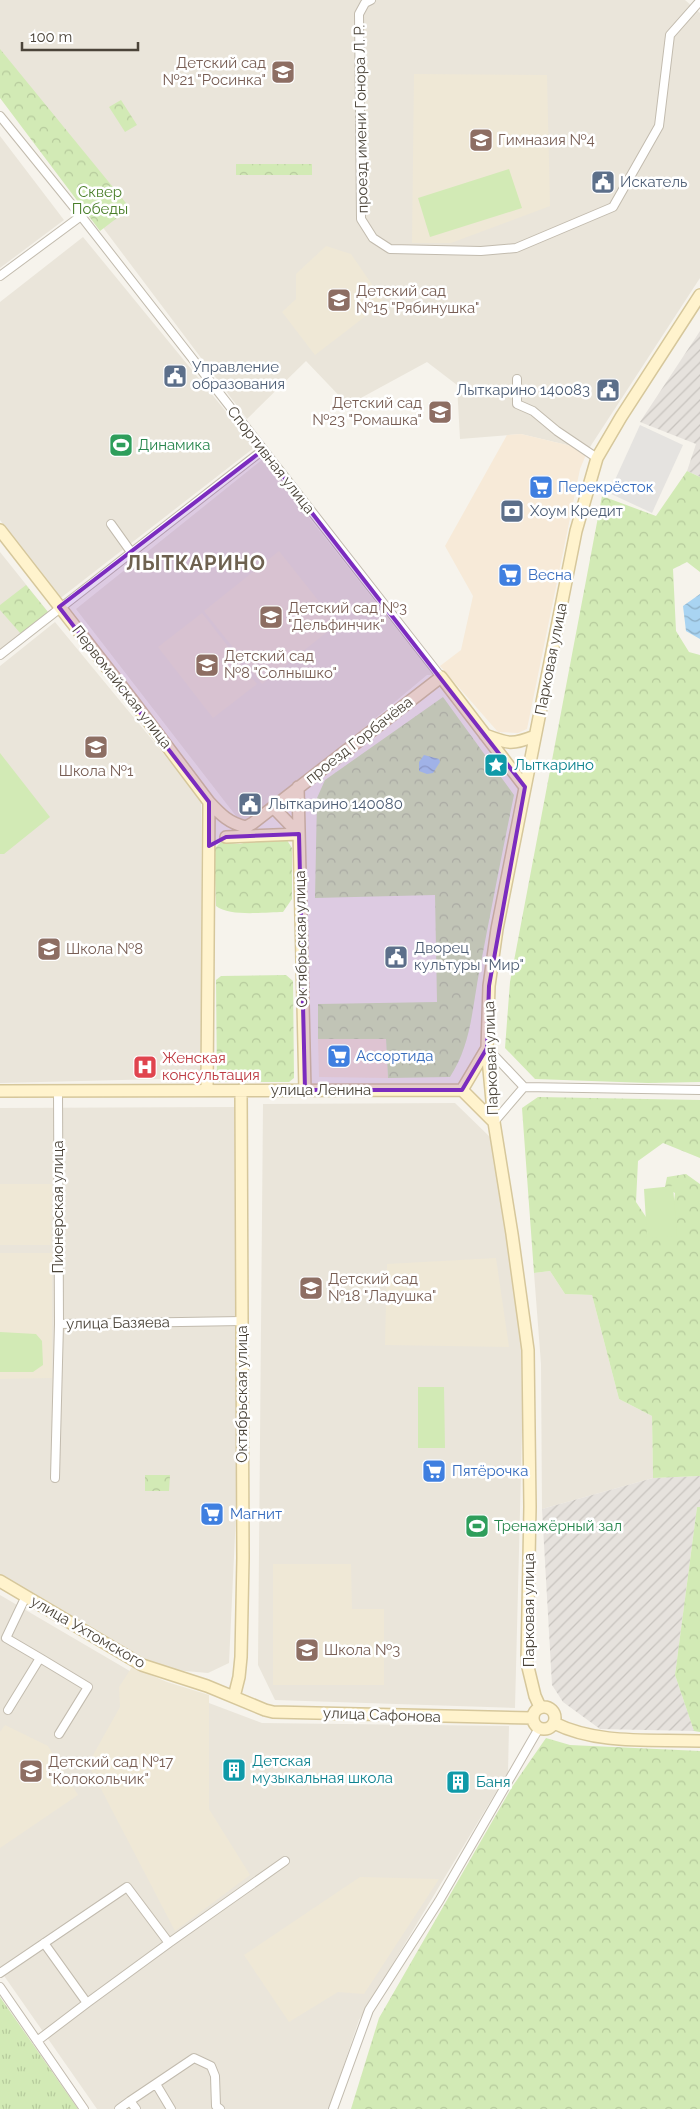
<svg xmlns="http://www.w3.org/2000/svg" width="700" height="2109" font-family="Raleway,sans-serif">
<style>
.residential{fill:#eae5da}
.commercial{fill:#f7ead8}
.industrial{fill:url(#industrial-furrows)}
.education{fill:#efe8d6}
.grass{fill:url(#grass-tufts)}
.forest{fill:url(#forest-crowns)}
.pitch{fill:#d2eab5}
.parking{fill:#e5e3e0}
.water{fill:url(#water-waves)}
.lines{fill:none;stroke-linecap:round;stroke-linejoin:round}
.street-casing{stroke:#c2bbae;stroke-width:10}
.secondary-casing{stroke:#d6c79b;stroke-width:14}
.street{stroke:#fff;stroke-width:8}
.secondary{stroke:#fff3cd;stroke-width:11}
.marked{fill:#7b2cbf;fill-opacity:0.2;stroke:#7b2cbf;stroke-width:4;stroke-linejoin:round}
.labels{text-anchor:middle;stroke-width:5;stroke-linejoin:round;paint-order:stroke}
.education-label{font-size:15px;fill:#785e54;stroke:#fff;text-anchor:start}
.street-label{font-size:15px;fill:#4b4439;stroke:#fff}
.service-label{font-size:15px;fill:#4e5e75;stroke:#fff;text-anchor:start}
.park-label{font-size:15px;fill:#4a7f2a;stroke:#fff}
.leisure-label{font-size:15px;fill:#27864d;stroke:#fff;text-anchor:start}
.shop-label{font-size:15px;fill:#366cbe;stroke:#fff;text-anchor:start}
.culture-label{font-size:15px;fill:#0d838f;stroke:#fff;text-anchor:start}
.health-label{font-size:15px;fill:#be3a42;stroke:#fff;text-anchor:start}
.district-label{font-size:20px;font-weight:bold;letter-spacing:1px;fill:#6e6250;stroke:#fff}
</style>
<defs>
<pattern id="industrial-furrows" width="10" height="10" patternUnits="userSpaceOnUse" patternTransform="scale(1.25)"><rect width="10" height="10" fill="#e6e2dd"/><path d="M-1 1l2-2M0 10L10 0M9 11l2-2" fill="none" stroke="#c7c3be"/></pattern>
<pattern id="grass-tufts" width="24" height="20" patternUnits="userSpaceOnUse" patternTransform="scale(1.25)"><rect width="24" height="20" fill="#d2eab5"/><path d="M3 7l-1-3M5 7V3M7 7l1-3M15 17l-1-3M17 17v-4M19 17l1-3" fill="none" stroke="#b6ca9c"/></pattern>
<pattern id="forest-crowns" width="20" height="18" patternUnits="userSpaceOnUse" patternTransform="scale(1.25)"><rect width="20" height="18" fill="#d2eab5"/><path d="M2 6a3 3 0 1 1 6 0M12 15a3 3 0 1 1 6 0" fill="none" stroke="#b6ca9c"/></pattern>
<pattern id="water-waves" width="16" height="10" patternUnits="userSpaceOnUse" patternTransform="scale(1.25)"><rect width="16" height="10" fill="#a9d4f2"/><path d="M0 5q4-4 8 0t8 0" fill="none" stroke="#8caec5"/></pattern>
</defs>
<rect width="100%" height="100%" fill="#f6f3ec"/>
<path class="residential" d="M0,0H685L700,13V278L588,450L521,434L460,439L457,385L427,362L348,405L306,361L247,419L92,213L0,96Z
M0,136L64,220L0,268Z
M83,237L255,447L58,600L0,520V302Z
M263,459L433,675H427L256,818L244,820L236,816L76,609Z
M0,552L48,612L0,651Z
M55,622L201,799L203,1078L0,1083V666Z
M455,1103L491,1138L524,1353L515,1708L275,1700L258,1665L263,1104Z
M240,1107L242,1385L229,1663L208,1673L174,1670L144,1660L0,1574V1108Z
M550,1271L565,1294L592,1295L619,1399L652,1416L653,1478L542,1509L541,1364L534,1273Z
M0,1595L140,1677L262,1723L509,1726L508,1772L359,2020L329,2109H97L0,1970Z"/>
<path class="commercial" d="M521,434L588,450L580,469L527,729L518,733L498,732L440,666L461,650L473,596L445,546L507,435Z
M318,1039H386L388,1078L319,1077Z"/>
<path class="industrial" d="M700,331V477L687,471L696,444L640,422Z
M700,1476V1507H697L675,1675L694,1731L600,1729L563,1702L552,1685L542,1509L653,1478Z"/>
<path class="education" d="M414,74L547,75L550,206L451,243H412Z
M326,246L351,254L384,302L315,355L282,312L296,299V274Z
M279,551L337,624L262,684L204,611Z
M202,613L257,684L213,718L158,647Z
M0,1184H52L51,1245H0Z
M0,1253H52V1378L0,1379Z
M496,1258L509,1347L385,1345L387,1264Z
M273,1564H351L352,1609H384V1685H273Z
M132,1667L167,1682L209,1695V1809L250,1875L175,1931L88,1764L120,1707L119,1687Z
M5,1725L48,1746L78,1795L0,1848V1732Z
M360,1877L439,1879L364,1994L338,1992L289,2022L244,1955Z"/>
<path class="grass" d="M0,1997L78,2109H0Z"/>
<path class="forest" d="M0,49L130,208L100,231L0,98Z
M121,100L137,125L125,132L109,107Z
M236,164H312V175H236Z
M687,471L700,477V572L687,562L673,569L676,631L689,652L700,655V1082L648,1083L535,1079L505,1048L510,982L602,496L656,516Z
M26,585L48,612L21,634L0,610V605Z
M443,697L514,795C502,853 491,910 480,968C472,1007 472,1043 450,1077L388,1078L386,1039H318V1004L437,1002L435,895L315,898L317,798L325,780Z
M274,835L285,837L292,848V899L283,912C265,912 230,917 216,906L214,849L221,842L240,844Z
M286,975L293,981L294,1078L289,1082H220L217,1081L216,980L221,976Z
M538,1097L700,1100V1158L663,1143L638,1161L636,1202L650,1223L671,1225L675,1193L665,1187L667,1177L686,1174L700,1184V1476L653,1478L652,1416L619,1399L592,1295L565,1294L550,1271L534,1273L522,1108Z
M145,1475H170L169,1491H145Z
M697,1507H700V1732L694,1731L675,1675Z
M546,1738L570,1745L700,1751V2109H351L379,2018L512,1787Z"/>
<path class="pitch" d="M509,169L522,208L430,237L418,198Z
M0,753L50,817L4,854H0Z
M673,1186L677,1236L647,1238L644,1189Z
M0,1332L36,1334L42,1341L43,1365L33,1372H0Z
M418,1387H444L445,1448H418Z"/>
<path class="parking" d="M640,425L683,445L652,513L609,493Z"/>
<path class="water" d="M700,594V639L686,631L683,606Z
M424,755L439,759L440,762L433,773L427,774L419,771V762Z"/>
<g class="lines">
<g class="street-casing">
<path id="street" d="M371,0L365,3L359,14L361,219L373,238L390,249L481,251L516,248L613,207L659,126L670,35L700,1
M0,116L81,216L441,677
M0,276L81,216
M517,379V404L533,411L557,431L597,458
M111,524L131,552
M0,655L263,450
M487,1048L524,1087L700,1090
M58,1091L59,1324
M494,1122L524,1087
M55,1478L59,1324L242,1321
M40,1658L88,1687L59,1734
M8,1710L40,1658L6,1638L26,1596
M0,1973L127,1887L169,1943L285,1861
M0,1987L84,2109
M87,2003L169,1943
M37,2041L87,2003L44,1943
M156,2084L171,2109
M130,2101L194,2058L211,2066L215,2076L216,2106L220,2109
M119,2109L130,2101L136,2109
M333,2109L369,2010L439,1901L539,1728"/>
</g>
<g class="secondary-casing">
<path id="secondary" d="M0,530L133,701L209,802C221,815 229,823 246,827L253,823L441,677L525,787
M485,735C509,744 512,745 535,736
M298,787L305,1090
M273,807L299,834
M226,837L299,834
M207,1090L209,802
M462,1090L487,1048
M0,1091L462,1090L494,1122
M0,1581L142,1665L207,1686L265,1710L273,1712L533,1718
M234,1697L239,1677L241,1657L243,1558L241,1090
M533 1718a11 11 0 1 1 22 0a11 11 0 1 1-22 0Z
M540,1707L535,1696L527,1663L530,1507L528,1350L512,1234L494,1122L487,1048L489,986L497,929L576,531L597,458L621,417L700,295
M554,1723C598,1745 651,1739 700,1741"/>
</g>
<use href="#street" class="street"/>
<use href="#secondary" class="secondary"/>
</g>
<path class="marked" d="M263,450L525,787L489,986L487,1048L462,1090H305L299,834L226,837L209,846V802L59,607Z"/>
<defs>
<g id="school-square" transform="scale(1.25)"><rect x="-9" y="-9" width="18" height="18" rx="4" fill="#8d6e63" stroke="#fff"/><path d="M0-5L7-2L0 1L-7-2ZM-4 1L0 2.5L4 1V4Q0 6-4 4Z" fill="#fff"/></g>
<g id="civic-square" transform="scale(1.25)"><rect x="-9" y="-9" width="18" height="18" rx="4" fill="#5c6f8a" stroke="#fff"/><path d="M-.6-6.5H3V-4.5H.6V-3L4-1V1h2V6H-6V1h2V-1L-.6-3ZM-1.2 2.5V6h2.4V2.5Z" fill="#fff"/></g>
<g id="stadium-square" transform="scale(1.25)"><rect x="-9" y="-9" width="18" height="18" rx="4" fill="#2e9e5b" stroke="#fff"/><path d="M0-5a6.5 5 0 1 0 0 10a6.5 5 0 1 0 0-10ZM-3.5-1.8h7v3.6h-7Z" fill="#fff"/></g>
<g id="supermarket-square" transform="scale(1.25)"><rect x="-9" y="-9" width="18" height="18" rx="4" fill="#3f7fe0" stroke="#fff"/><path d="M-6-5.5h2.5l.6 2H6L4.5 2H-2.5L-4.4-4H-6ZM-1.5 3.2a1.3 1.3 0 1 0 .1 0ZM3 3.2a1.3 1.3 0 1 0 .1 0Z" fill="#fff"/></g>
<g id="bank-square" transform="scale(1.25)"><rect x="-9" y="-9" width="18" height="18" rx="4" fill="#5c6f8a" stroke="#fff"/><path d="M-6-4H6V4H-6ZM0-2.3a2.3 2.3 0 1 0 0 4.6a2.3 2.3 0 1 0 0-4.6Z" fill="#fff"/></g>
<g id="sight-square" transform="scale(1.25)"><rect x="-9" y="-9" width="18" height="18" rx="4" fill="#0f9aa8" stroke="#fff"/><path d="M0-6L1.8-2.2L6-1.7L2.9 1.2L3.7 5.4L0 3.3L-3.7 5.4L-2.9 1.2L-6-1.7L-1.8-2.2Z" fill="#fff"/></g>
<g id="hospital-square" transform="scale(1.25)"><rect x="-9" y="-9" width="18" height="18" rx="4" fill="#e0444e" stroke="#fff"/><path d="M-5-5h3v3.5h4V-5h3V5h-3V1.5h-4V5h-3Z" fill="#fff"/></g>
<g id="building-square" transform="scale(1.25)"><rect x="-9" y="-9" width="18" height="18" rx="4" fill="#0f9aa8" stroke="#fff"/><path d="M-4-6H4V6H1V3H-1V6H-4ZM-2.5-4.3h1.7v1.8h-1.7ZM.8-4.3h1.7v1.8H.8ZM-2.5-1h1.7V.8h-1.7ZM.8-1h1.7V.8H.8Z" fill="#fff"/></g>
</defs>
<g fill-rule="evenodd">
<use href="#school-square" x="283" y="72"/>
<use href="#school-square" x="481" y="140"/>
<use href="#civic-square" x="603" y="182"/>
<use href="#school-square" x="339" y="300"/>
<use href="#civic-square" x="175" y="376"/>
<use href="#civic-square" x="608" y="390"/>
<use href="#school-square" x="440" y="412"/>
<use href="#stadium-square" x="121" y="445"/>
<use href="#supermarket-square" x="541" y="487"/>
<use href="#bank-square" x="512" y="511"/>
<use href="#supermarket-square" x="510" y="575"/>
<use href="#school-square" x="271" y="617"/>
<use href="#school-square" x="207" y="665"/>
<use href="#school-square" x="96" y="747"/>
<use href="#sight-square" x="496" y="765"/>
<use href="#civic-square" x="250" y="804"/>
<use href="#school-square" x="49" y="949"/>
<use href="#civic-square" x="396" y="957"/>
<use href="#supermarket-square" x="339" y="1056"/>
<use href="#hospital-square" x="145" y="1067"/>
<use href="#school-square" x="311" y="1288"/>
<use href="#supermarket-square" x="434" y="1471"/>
<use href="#supermarket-square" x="212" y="1514"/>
<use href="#stadium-square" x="477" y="1526"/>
<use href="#school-square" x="307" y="1650"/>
<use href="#building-square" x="234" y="1770"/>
<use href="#school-square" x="31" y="1771"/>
<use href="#building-square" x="458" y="1782"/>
</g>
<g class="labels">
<g class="education-label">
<text x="266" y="68" text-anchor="end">Детский сад<tspan x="266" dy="17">№21 "Росинка"</tspan></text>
<text x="498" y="145">Гимназия №4</text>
<text x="356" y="296">Детский сад<tspan x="356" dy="17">№15 "Рябинушка"</tspan></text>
<text x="422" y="408" text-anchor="end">Детский сад<tspan x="422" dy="17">№23 "Ромашка"</tspan></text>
<text x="288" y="613">Детский сад №3<tspan x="288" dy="17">"Дельфинчик"</tspan></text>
<text x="224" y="661">Детский сад<tspan x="224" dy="17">№8 "Солнышко"</tspan></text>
<text x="96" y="776" text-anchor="middle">Школа №1</text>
<text x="66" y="954">Школа №8</text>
<text x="328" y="1284">Детский сад<tspan x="328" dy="17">№18 "Ладушка"</tspan></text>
<text x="324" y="1655">Школа №3</text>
<text x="48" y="1767">Детский сад №17<tspan x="48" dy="17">"Колокольчик"</tspan></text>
</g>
<g class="street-label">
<text transform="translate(361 119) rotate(-91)" y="5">проезд имени Гонора Л. Р.</text>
<text transform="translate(271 460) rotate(52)" y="5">Спортивная улица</text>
<text transform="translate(551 659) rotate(-79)" y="5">Парковая улица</text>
<text transform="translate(122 687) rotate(52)" y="5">Первомайская улица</text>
<text transform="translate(359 740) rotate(-38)" y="5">проезд Горбачёва</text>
<text transform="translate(301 939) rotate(-91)" y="5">Октябрьская улица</text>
<text transform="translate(491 1058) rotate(-92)" y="5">Парковая улица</text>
<text x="321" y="1095">улица Ленина</text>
<text transform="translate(58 1207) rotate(-90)" y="5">Пионерская улица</text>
<text transform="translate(118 1323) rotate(-1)" y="5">улица Базяева</text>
<text transform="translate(242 1394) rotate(-90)" y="5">Октябрьская улица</text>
<text transform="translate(529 1610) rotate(-90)" y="5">Парковая улица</text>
<text transform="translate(88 1632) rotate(30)" y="5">улица Ухтомского</text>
<text transform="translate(382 1715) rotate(2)" y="5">улица Сафонова</text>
</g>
<g class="service-label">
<text x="620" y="187">Искатель</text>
<text x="192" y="372">Управление<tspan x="192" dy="17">образования</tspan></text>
<text x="590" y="395" text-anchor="end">Лыткарино 140083</text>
<text x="530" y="516">Хоум Кредит</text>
<text x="268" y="809">Лыткарино 140080</text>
<text x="414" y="953">Дворец<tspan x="414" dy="17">культуры "Мир"</tspan></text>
</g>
<g class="park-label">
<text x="100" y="197">Сквер<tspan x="100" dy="17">Победы</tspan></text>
</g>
<g class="leisure-label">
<text x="138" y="450">Динамика</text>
<text x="494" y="1531">Тренажёрный зал</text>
</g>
<g class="shop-label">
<text x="558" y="492">Перекрёсток</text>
<text x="528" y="580">Весна</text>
<text x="356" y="1061">Ассортида</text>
<text x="452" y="1476">Пятёрочка</text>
<text x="230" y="1519">Магнит</text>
</g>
<g class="culture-label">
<text x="514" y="770">Лыткарино</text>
<text x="252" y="1766">Детская<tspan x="252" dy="17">музыкальная школа</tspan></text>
<text x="476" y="1787">Баня</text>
</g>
<g class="health-label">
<text x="162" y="1063">Женская<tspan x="162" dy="17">консультация</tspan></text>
</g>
<g class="district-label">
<text x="196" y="570">ЛЫТКАРИНО</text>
</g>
</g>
<path d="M22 42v8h116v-8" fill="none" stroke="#4b4439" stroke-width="2.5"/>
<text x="30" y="42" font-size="15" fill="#4b4439" stroke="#ffffff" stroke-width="4" paint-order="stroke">100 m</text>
</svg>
